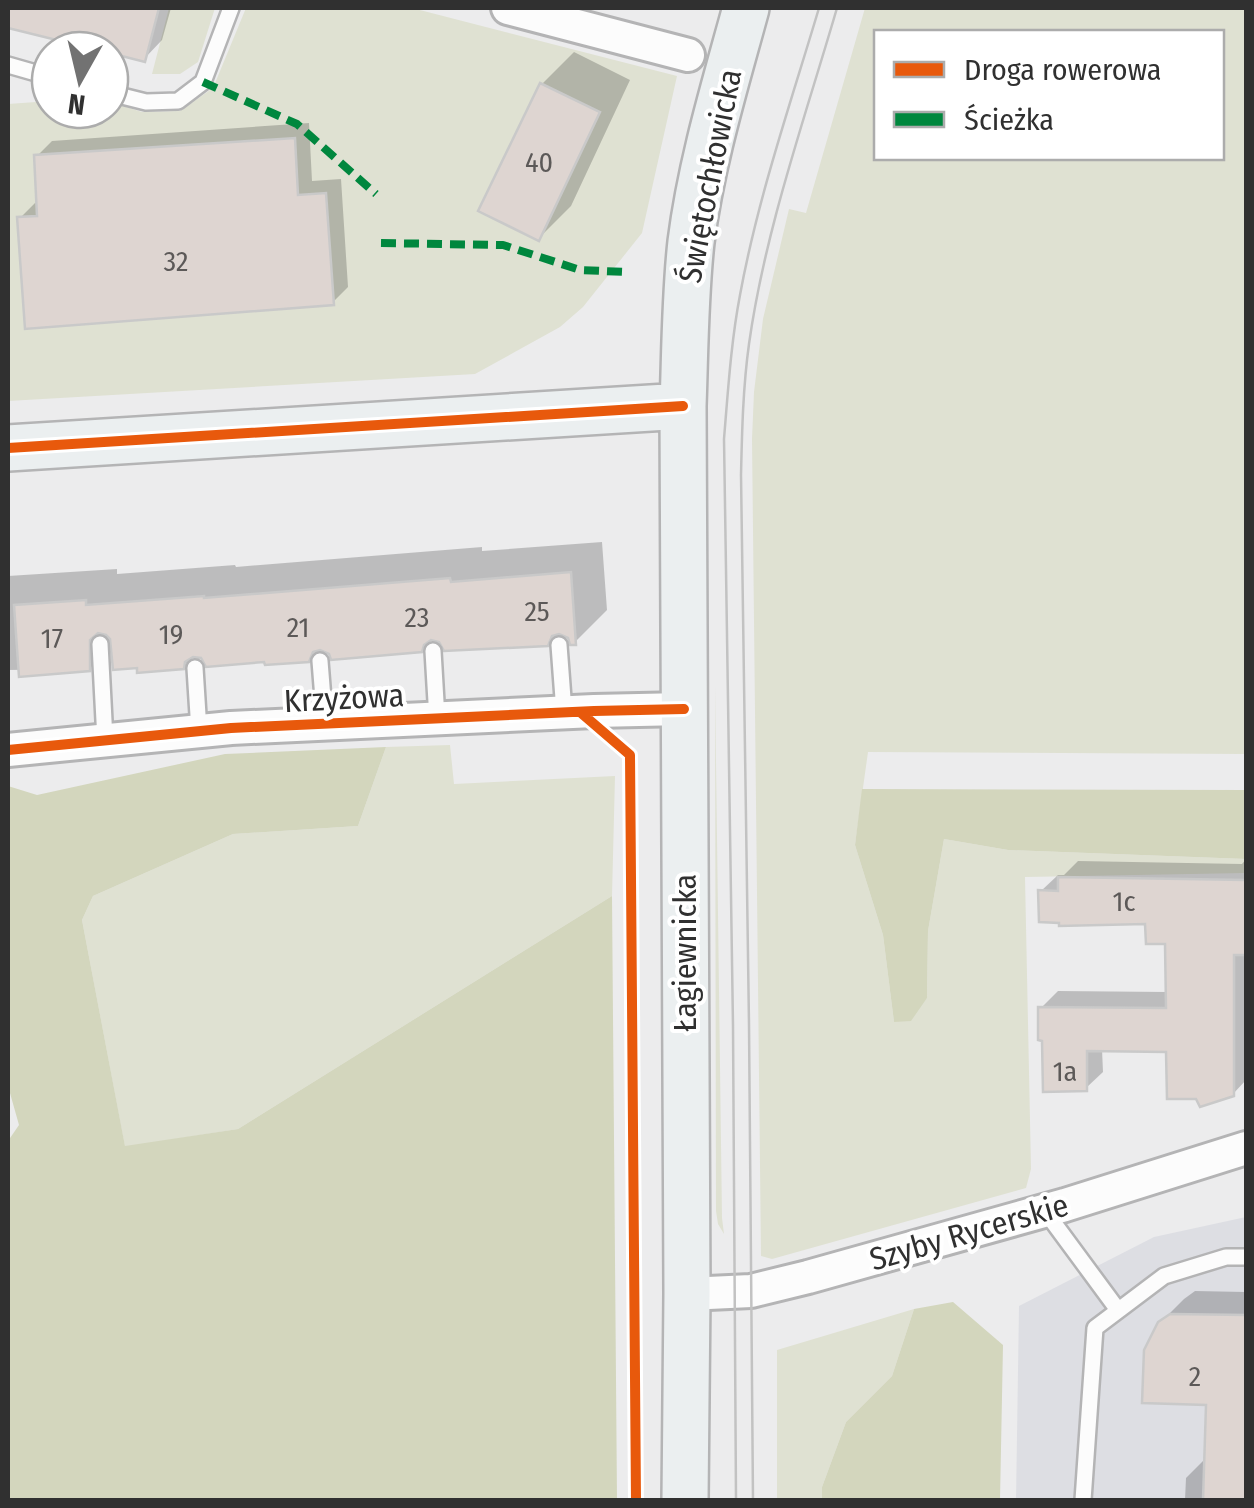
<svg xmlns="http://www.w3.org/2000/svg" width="1254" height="1508" font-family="'Fira Sans Condensed',sans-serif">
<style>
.built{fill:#dddee3}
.green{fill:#dfe1d2;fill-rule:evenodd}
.forest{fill:#d3d6bd}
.shadow{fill:#0003}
.building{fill:#ded5d1;stroke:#c9c9c9;stroke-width:2.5}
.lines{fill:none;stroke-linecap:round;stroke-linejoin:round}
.lane-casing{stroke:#b4b4b5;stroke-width:20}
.street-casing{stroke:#b4b4b5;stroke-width:38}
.secondary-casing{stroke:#b4b4b5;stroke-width:50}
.lane{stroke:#fcfcfc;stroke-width:15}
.street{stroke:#fcfcfc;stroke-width:32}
.secondary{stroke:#ebeff0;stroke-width:45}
.tram{stroke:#c2c2c2;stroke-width:2.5}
.quiet{stroke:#00873e;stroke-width:8;stroke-dasharray:15 8;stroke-linecap:butt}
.cycleway-casing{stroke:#fff;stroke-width:16}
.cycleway{stroke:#e8590c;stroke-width:10}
.labels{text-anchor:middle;stroke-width:8;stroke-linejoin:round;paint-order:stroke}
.number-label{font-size:28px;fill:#5c5958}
.street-label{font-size:32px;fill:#303030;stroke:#fff}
</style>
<rect width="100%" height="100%" fill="#ececed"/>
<path class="built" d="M1246,1217V1500H1016L1019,1306L1154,1237Z"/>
<path class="green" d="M169,8H215L198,62L180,74H152Z
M246,8H412L677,76L642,233L583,307L560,327L475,374L8,401V104L50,101V110H110V102L142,112L180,111L213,88Z
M865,8H1246V754L868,752L855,845L883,935L894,1022L927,998L928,931L944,839L1008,850L1246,859V873L1025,877L1031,1169L1026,1188L772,1259L761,1256L752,439L754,392L763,319L789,209L806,213ZM876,32H1222V158H876Z
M715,685L722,1218L724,1234L718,1224L716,1211Z
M450,745L454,784L615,776L612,896L238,1129L125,1147L82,920L93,896L233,834L358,826L386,747Z
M914,1309L892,1376L846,1422L822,1487V1500H777V1350Z"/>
<path class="forest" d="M386,747L358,826L233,834L93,896L82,920L125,1146L238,1129L612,896L617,1500H8V1141L19,1125L8,1086V786L37,795L225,754Z
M862,789L1246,790V859L1008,850L944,839L928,931L927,998L911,1021L894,1022L883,935L855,845Z
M953,1302L1003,1345L1000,1500H822V1487L846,1422L892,1376L914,1309Z"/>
<path class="shadow" d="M8,8H171L162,40L144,59L8,26Z
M574,52L630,80L571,206L539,238L542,84Z
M309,123L312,181L341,179L348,287L333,302L20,218L35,203L39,202L37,156L52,141Z
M602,542L607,610L575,642L570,636L559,631L547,644L433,638L421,650L331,652L320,647L308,659L195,655L183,667L113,645L89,669L8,670V576L117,569V574L235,565L236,567L482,547V551Z
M1246,859V1080L1233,1094L1169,1049H1102L1103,1072L1086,1088L1045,1038L1041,1008L1058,991L1168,992V942L1147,922L1041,891L1058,875H1064L1078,861L1242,864Z
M1195,1291L1246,1292V1500H1185L1186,1478L1207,1457L1208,1402L1160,1323L1184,1299Z"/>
<path class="building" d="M8,8H159L145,62L110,53V50H97L8,28Z
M540,83L600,112L539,241L478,211Z
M295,138L298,195L326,193L334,305L25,329L17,217L37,216L34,155Z
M571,572L576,645H570L568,638L559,634L552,636L548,646L444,651L439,642L431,640L424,645L422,652L331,660L329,654L320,650L313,652L309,662L265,665L264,662L206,667L201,658L193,657L185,662L184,669L137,673V668L113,670L110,639L106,635L98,633L90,640V671L19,677L14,605L86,600V605L204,596V598L450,578L451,582Z
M1058,877L1246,880V955H1234V1096L1200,1107L1196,1099H1167L1166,1052L1087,1051V1091L1043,1092L1042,1041L1038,1040V1007L1166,1008L1165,944H1146L1145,924L1059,926V923L1039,922L1038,890L1058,891Z
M1170,1314L1246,1315V1500H1203L1206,1405L1142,1403L1144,1350L1158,1322Z"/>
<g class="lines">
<g class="lane-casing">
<path id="lane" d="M8,65L50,77
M110,93L146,102L178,101L203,82L231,8
M100,644L105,740
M559,645L564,712
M433,651L437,719
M320,661L325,724
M195,668L199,731
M1045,1211L1118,1310
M1083,1500L1095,1328L1164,1276L1226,1257H1246"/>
</g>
<g class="street-casing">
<path id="street" d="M508,8L688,55
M8,750L231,728L594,711L684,709
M687,1294L751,1291L808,1277L1065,1205L1246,1148"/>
</g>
<g class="secondary-casing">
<path id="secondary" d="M8,448L683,406
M685,1500L687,1294L683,406C685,351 685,296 691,242C701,163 725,85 746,8"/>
</g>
<use href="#lane" class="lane"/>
<use href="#street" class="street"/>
<use href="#secondary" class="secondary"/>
<path class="tram" d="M736,1500L733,1026L724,439C728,391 731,342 740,295C758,197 791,102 819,8
M753,1500L749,1024L741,475C742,431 743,387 749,344C765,230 805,118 837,8"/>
<path class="quiet" d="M203,82L297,124L376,194
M381,243L503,245L580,270L625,272"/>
<g class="cycleway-casing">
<path id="cycleway" d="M8,448L683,406
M580,712L630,755L636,1500
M8,750L231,728L594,711L684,709"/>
</g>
<use href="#cycleway" class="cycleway"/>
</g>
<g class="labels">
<g class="number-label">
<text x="539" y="172">40</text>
<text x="176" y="271">32</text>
<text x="537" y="621">25</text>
<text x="417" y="627">23</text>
<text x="298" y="637">21</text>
<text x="171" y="644">19</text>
<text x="52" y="648">17</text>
<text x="1124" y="911">1c</text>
<text x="1065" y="1081">1a</text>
<text x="1195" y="1386">2</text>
</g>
<g class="street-label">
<text transform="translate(710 176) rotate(-79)" y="11">Świętochłowicka</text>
<text transform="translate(344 698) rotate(-3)" y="11">Krzyżowa</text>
<text transform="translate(685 953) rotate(-90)" y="11">Łagiewnicka</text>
<text transform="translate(969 1232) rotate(-16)" y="11">Szyby Rycerskie</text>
</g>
</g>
<rect width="1254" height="1508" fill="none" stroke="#303030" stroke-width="20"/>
<rect x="874" y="30" width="350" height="130" fill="#ffffff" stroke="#acacac" stroke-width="2.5"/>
<rect x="894" y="62" width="50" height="15" fill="#e8590c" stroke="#acacac" stroke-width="2.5"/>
<text x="964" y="80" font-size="30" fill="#303030">Droga rowerowa</text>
<rect x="894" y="112" width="50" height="15" fill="#00873e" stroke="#acacac" stroke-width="2.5"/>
<text x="964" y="130" font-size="30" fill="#303030">Ścieżka</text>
<g transform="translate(80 80) rotate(188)"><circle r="48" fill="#ffffff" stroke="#acacac" stroke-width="2.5"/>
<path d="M0-8L18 38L0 25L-18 38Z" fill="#727272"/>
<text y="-15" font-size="28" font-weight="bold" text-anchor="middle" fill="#303030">N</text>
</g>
</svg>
